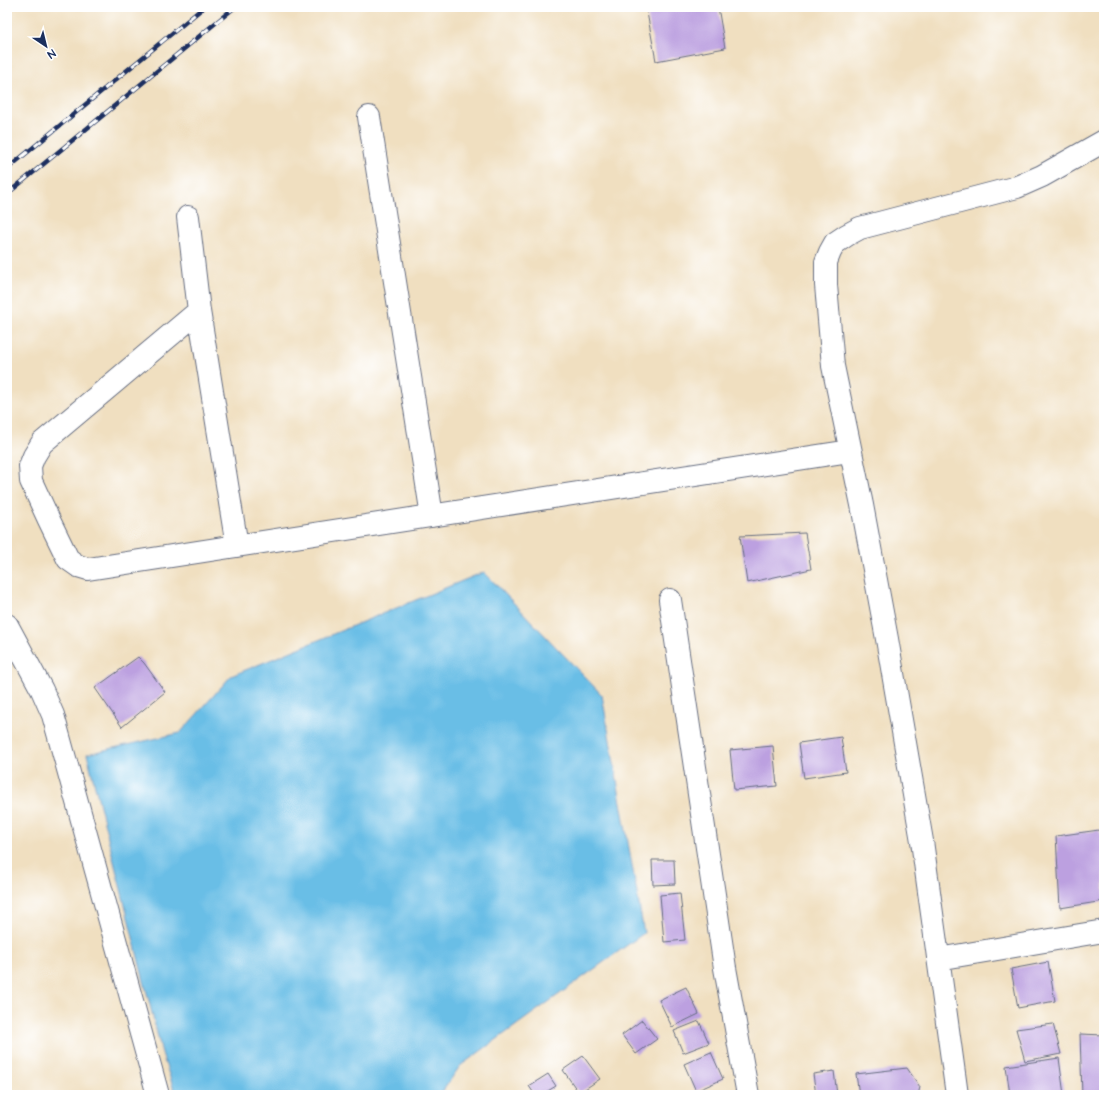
<svg xmlns="http://www.w3.org/2000/svg" width="1111" height="1102" font-family="'Architects Daughter',sans-serif">
<style>
.water{fill:#69bee6;stroke:#4276a2}
.building{fill:#bca0e0}
.lines{fill:none;stroke-linecap:round;stroke-linejoin:round}
.minor-casing{stroke:#666d80;stroke-width:24}
.minor{stroke:#fff;stroke-width:22}
.rail-casing{stroke:#1b2f5e;stroke-width:4.5}
.rail{stroke:#fff;stroke-width:3;stroke-dasharray:9;stroke-linecap:butt}
</style>
<rect width="100%" height="100%" fill="#fff"/>
<filter id="ink" filterUnits="userSpaceOnUse"><feTurbulence type="fractalNoise" baseFrequency=".025" numOctaves="2"/><feDisplacementMap in="SourceGraphic" scale="8" xChannelSelector="R" yChannelSelector="G"/><feConvolveMatrix kernelMatrix="1 2 1 2 8 2 1 2 1" color-interpolation-filters="sRGB"/></filter>
<filter id="wash" filterUnits="userSpaceOnUse"><feTurbulence type="fractalNoise" baseFrequency=".012" numOctaves="4" result="noise"/><feDisplacementMap in="SourceGraphic" scale="16" xChannelSelector="R" yChannelSelector="G"/><feGaussianBlur stdDeviation="0.9" result="paint"/><feColorMatrix in="noise" values="0 0 0 0 0 0 0 0 0 0 0 0 0 0 0 0 0 1.4 0 .05"/><feComposite in="paint" operator="in"/></filter>
<g filter="url(#wash)">
<rect width="100%" height="100%" fill="#f0dfc0"/>
<path class="water" d="M484,572L602,695L644,933L460,1066L440,1095H176L163,1057L87,754L180,733L231,676Z"/>
<g id="blocks">
<path class="building" d="M646,7H718L725,48L656,61Z
M805,533L811,569L747,583L740,536Z
M138,657L144,663L165,692L122,727L95,688Z
M841,737L846,772L804,778L799,743Z
M773,746L777,786L734,790L730,750Z
M1099,830L1104,839V901L1060,908L1056,836Z
M652,860H674L675,884L653,885Z
M680,893L685,940L664,942L660,895Z
M1048,962L1055,1001L1018,1008L1011,969Z
M686,987L699,1014L672,1027L659,1000Z
M642,1020L657,1039L636,1054L622,1035Z
M699,1021L709,1043L683,1053L674,1031Z
M1053,1024L1061,1054L1025,1061L1016,1029Z
M1080,1034L1104,1035V1095H1082Z
M711,1052L723,1079L696,1091L684,1064Z
M583,1056L600,1079L579,1093L563,1070Z
M1059,1058L1064,1095H1010L1006,1066Z
M907,1068L920,1087L918,1095H859L856,1074Z
M834,1071L837,1095H816L813,1074Z
M548,1074L556,1086L541,1095H535L529,1086Z"/>
</g>
</g>
<g filter="url(#ink)">
<use href="#blocks" fill-opacity="0" stroke="#666d80" stroke-width="1"/>
<g class="lines">
<g class="minor-casing">
<path id="minor" d="M369,117L432,516
M188,217L199,311L237,546
M199,311L42,443L34,456L30,466L31,481L49,520L68,559L78,566L88,569L850,451
M670,600L725,968L748,1095
M7,625L42,690L53,715L158,1095
M938,959L1104,931
M957,1095L922,841L887,639L862,505L833,366L826,285V262L830,252L835,243L847,235L860,228L1017,187L1042,176L1104,141"/>
</g>
<use href="#minor" class="minor"/>
<g class="rail-casing">
<path id="rail" d="M7,169L204,7
M7,194L235,7"/>
</g>
<use href="#rail" class="rail"/>
</g>
</g>
<rect width="1111" height="1102" fill="none" stroke="#fff" stroke-width="24"/>
<g transform="translate(46 46) rotate(145)" stroke="#ffffff" stroke-width="3" paint-order="stroke">
<path d="M0-3L7 15L0 10L-7 15Z" fill="#1b2f5e"/>
<text y="-6" font-size="11" font-weight="bold" text-anchor="middle" fill="#1b2f5e">N</text>
</g>
</svg>
